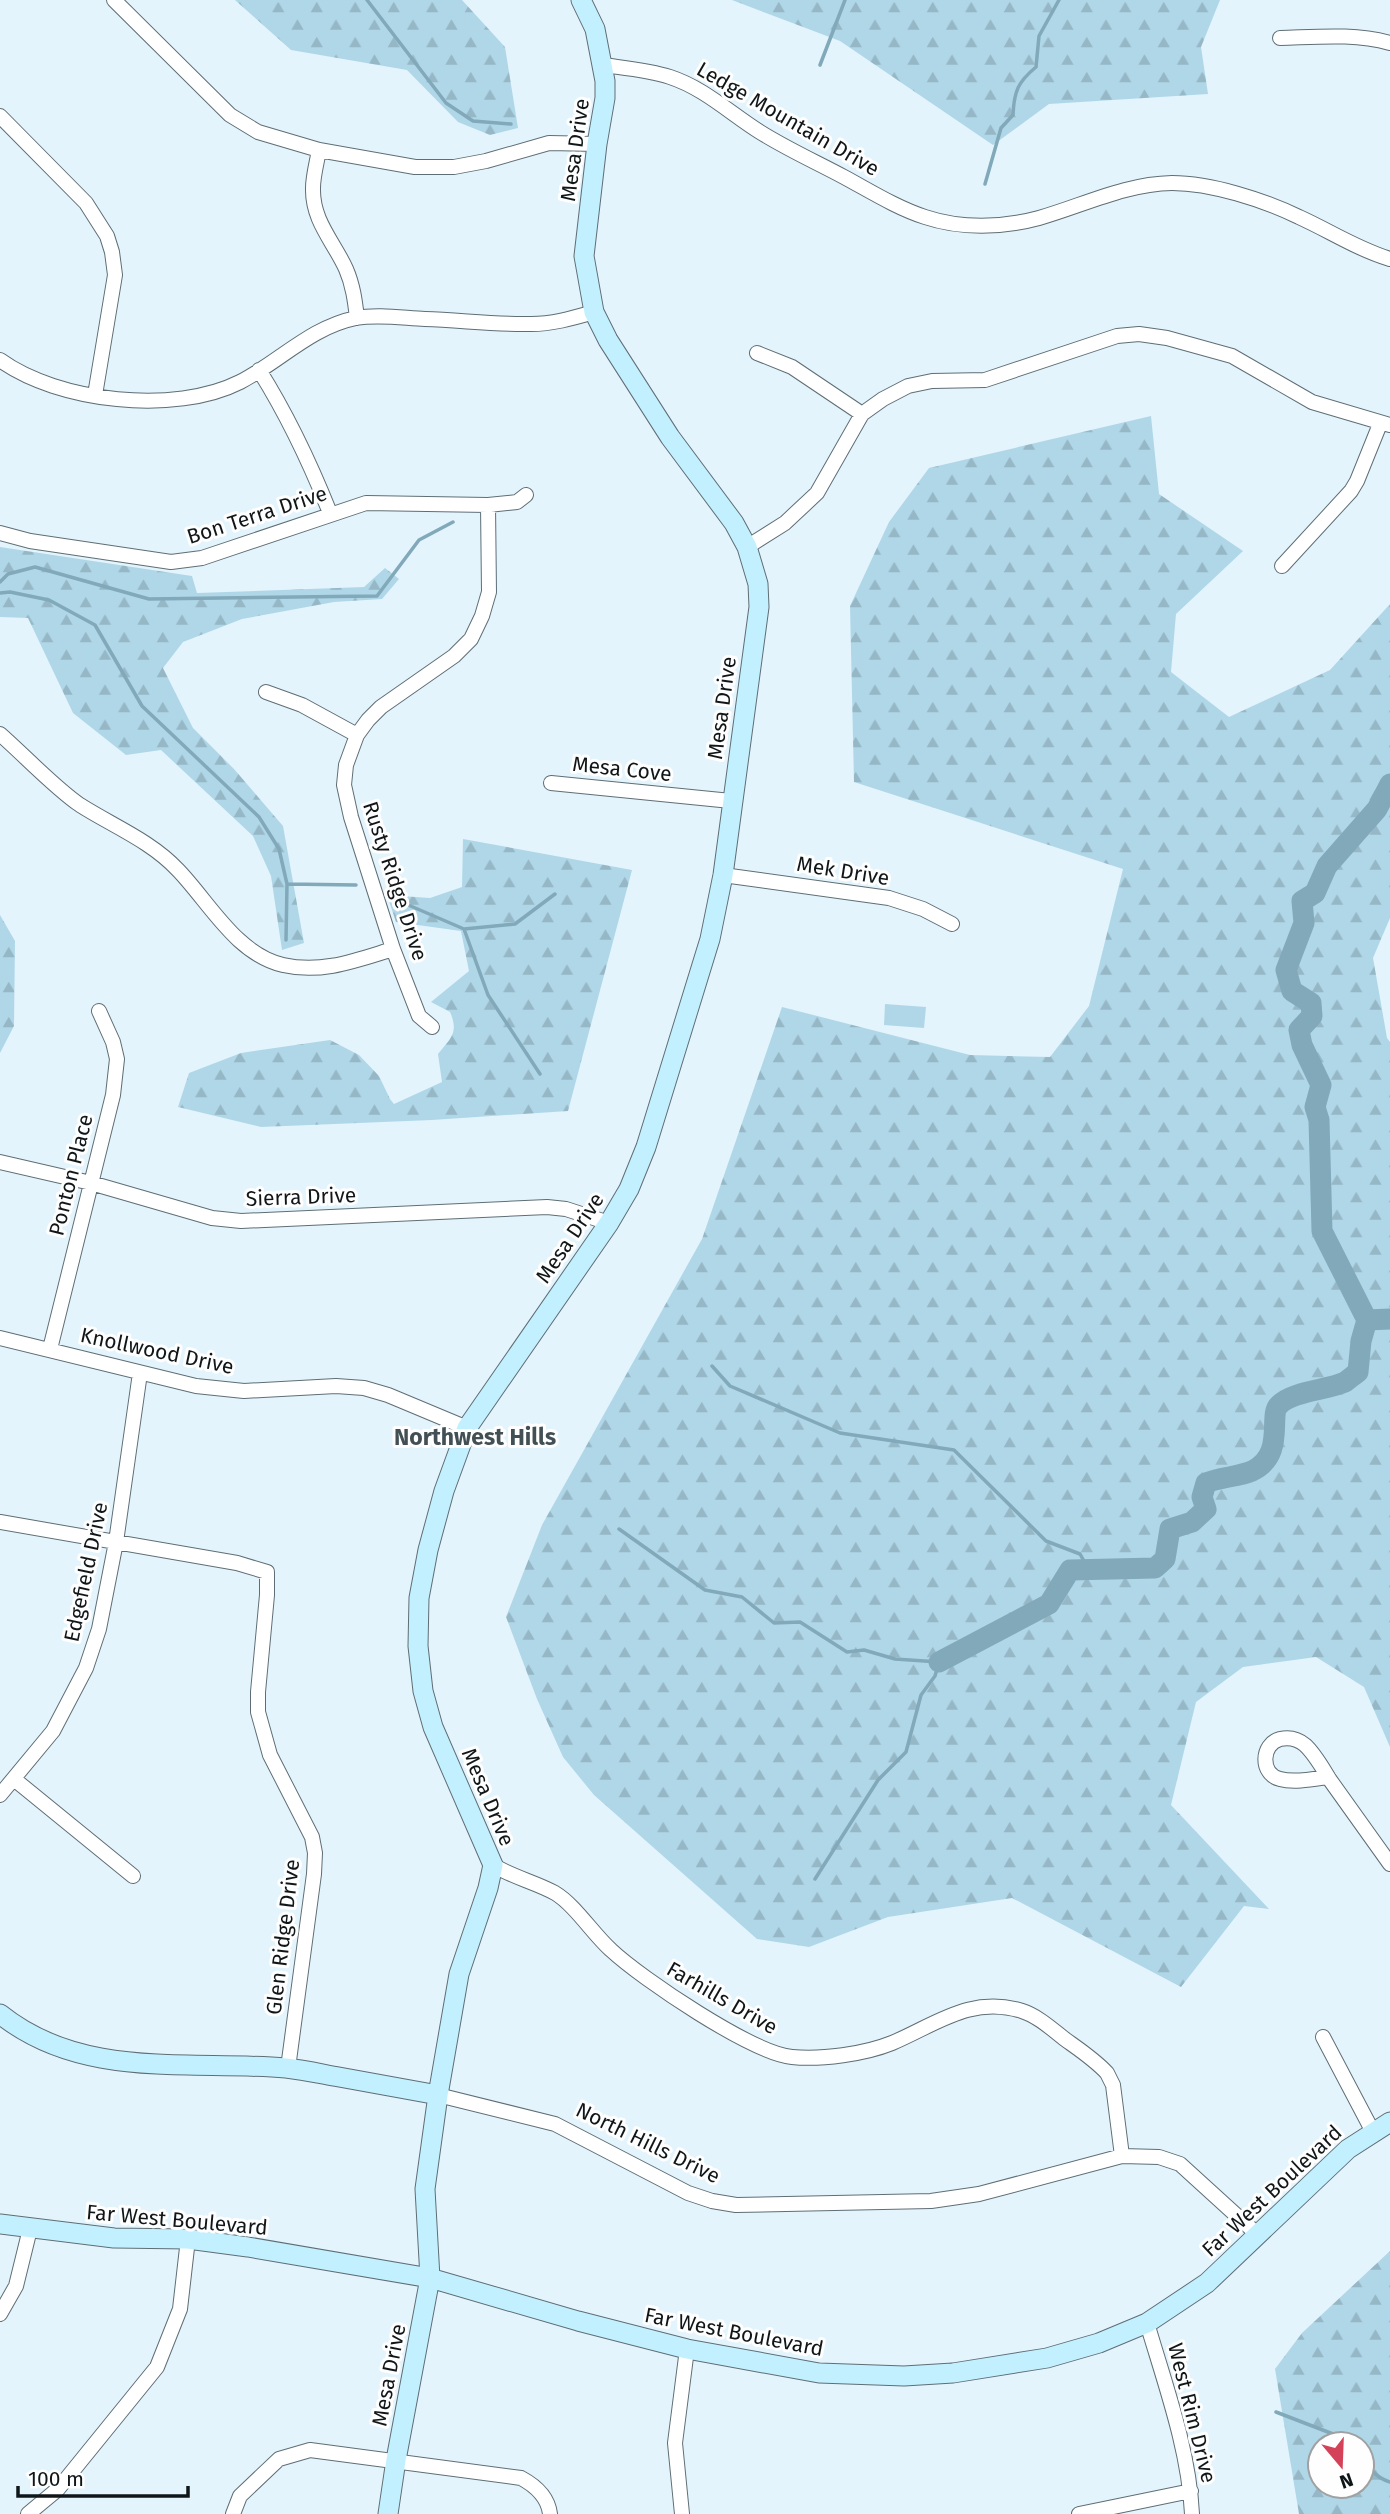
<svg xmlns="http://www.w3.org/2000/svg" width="1390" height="2514" font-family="'Fira Sans',sans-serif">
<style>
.forest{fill:url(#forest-firs);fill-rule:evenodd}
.park{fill:#b0d7e8}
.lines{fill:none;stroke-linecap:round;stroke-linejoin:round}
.stream{stroke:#81a9ba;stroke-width:3.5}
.river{stroke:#81a9ba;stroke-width:21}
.street-casing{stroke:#5f6e75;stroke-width:16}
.secondary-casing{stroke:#5f6e75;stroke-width:21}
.street{stroke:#fff;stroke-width:14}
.secondary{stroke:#c3f0ff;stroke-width:19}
.labels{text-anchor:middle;stroke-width:6;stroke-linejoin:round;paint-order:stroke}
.street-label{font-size:21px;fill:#101618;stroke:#fefefe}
.neighbourhood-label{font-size:23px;font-weight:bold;fill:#425056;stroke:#fefefe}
</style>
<defs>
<pattern id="forest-firs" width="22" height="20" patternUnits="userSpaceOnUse" patternTransform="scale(1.75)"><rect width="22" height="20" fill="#b0d7e8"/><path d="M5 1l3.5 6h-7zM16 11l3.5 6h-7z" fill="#96b8c6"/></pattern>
</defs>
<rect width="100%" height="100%" fill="#e3f4fc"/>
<path class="forest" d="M235,0H462L505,47L518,128L490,135L458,122L407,70L291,50Z
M732,0H1220L1201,47L1208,94L1049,104L993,145L840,41Z
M1151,416L1159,494L1243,551L1176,614L1171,672L1229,717L1330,670L1390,604V918L1373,958L1387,1038L1390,1042V1747L1364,1687L1316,1657L1243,1667L1196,1702L1171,1805L1269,1909L1244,1906L1181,1987L1012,1898L888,1917L809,1947L757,1939L594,1795L563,1757L537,1699L506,1617L542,1525L702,1239L782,1007L970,1055L1050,1057L1089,1006L1123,869L854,782L850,606L889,522L929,468Z
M0,547L192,576L197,593L364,587L385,568L399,579L382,599L334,602L242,619L183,642L163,668L193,728L234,769L283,826L304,943L282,950L271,876L253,836L161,750L126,755L73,713L28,618L0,617Z
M463,839L632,870L568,1111L432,1120L261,1127L178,1107L189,1073L241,1053L330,1040L359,1055L379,1076L390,1099L394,1104L442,1082L438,1054C451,1038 459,1033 450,1012L431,1002L469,971L461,931L396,922L387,895L430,898L462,887Z
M0,915L15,941L14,1026L0,1053Z
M1390,2251V2514H1299L1275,2369L1302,2333ZM1320,2444H1362V2486H1320Z"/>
<path class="park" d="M885,1004L926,1007L924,1028L884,1025Z"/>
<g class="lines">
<path class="stream" d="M367,0L446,103L473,121L511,124
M820,65L845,0
M985,184L1001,128L1013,115C1014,91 1018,82 1036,67L1039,36L1059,0
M0,582L8,574L35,567L149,599L377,596L419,540L453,522
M0,593L10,592L49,600L95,625L142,706L259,817L279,849L287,884L356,885
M392,898L464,929L488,995L540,1074
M464,929L515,924L555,894
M286,940L287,884
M712,1366L730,1386L840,1433L954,1450L1046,1541L1080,1554L1089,1570
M619,1529L705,1590L742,1597L774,1623L800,1622L847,1652L864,1650L895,1659L939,1662L935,1676L921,1695L906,1752L878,1780L815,1879
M1276,2412L1359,2444
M1362,2452C1368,2467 1374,2477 1390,2482"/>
<path class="river" d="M1367,1320L1322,1231L1319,1120L1315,1107L1321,1085L1302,1045L1299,1030L1312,1016L1311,1003L1292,991L1286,970L1304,923L1302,901L1315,893L1327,866L1377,809L1390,784
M939,1662L1049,1604L1070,1570L1155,1568L1165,1559L1170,1529L1192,1522L1206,1509L1202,1497L1206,1483C1220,1477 1238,1477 1252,1471C1286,1455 1268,1415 1279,1405C1293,1391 1328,1390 1345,1382C1349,1379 1354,1375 1358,1372L1361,1341L1367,1320L1390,1319"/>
<g class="street-casing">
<path id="street" d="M114,0L230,115L258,132L319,150L415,167H454L486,161L549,143L597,144
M1280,38C1317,37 1354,33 1390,43
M603,65C624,68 649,70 670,77C704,88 731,114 760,132C787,149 816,162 844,177C870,191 897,208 925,217C961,229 1002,228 1039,218C1084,205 1125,184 1172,183C1211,183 1264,200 1299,217C1330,231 1357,249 1390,259
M0,116L86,203L107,236L112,252L115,275L95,395
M319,150C317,162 313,176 313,188C312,221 334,242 346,269C353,285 355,301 357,318
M757,353L792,367L862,414
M0,360C58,402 175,415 240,382C279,362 311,327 356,318C378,314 403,318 425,319C460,320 496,325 531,324C553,324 573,318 594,312
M259,370C288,416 310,463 330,513
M0,533L30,541L171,562L202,558L366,503L488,505L517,502L526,495
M747,547L785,523L817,493L862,414L883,399L908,386L932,381L985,380L1117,336L1139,334L1167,338L1232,356L1312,402L1390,425
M1282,566L1351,491L1357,481L1380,424
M266,692L302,705L357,735
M0,734C24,755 55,788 80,805C113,826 151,841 178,870C209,902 236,954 283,965C322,974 357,960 393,949
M551,783L731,801
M723,875L889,898L923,909L952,924
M432,1027L419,1016L393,949L351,817L344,785L346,765L357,735L368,720L381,707L454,656L471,639L482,616L489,592L488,505
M0,1162L91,1183L212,1218L241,1221L547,1207L566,1209L609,1223
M0,1338L196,1386L244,1391L336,1386L364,1388L388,1395L467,1428
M50,1349L113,1095L117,1059L113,1042L99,1011
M0,1522L237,1563L267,1572V1595L258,1692V1712L270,1755L312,1837L315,1853L314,1874L288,2068
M1328,1777C1314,1779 1294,1783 1280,1779C1260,1774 1261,1744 1280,1739C1289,1737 1298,1739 1305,1745C1315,1754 1323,1769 1330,1780C1350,1808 1370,1836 1390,1864
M14,1779L133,1876
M0,1795L53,1731L86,1668L99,1629L116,1542L140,1373
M493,1865C512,1877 535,1882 555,1893C575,1905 593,1934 611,1950C642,1979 752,2053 792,2057C821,2060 865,2054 892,2043C935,2025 971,1995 1022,2011C1038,2016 1053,2030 1066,2040C1080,2050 1095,2060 1107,2073L1113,2085L1122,2156
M1323,2037L1373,2132
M438,2095L555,2124L688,2193L712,2201L736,2205L931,2201L979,2194L1122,2156L1159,2157L1180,2164L1258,2235
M0,2314L16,2286L30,2229
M1147,2323C1165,2384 1189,2450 1192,2514
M28,2514L58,2489L157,2367L180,2309L188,2239
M233,2514L240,2496L279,2459L310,2450L521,2478C536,2486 548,2497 550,2514
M682,2514L675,2443L687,2349
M1079,2514L1191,2491"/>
</g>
<g class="secondary-casing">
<path id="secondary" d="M0,2014C82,2080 189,2060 286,2068C304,2070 322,2074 339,2077C372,2083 405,2089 438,2095
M0,2224L114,2238L188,2239L248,2247L430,2278L578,2321L687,2349L819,2373L904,2376L953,2373L1047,2358L1099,2343L1147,2323L1207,2283L1348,2149L1390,2122
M388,2514L396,2460L430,2278L425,2189L438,2095L459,1974L488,1888L493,1865L433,1727L423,1691L418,1646L419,1598L428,1550L444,1491L467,1428L609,1223L629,1189L646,1147L710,939L723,875L759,607L758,584L747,547L734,523L670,437L608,340L594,312L584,256L597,144L605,98V81L595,29L581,0"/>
</g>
<use href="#street" class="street"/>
<use href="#secondary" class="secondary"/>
</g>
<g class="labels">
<g class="street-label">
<text transform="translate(788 119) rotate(30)" y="7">Ledge Mountain Drive</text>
<text transform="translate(575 150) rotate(-82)" y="7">Mesa Drive</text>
<text transform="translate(257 515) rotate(-18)" y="7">Bon Terra Drive</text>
<text transform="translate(722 708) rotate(-82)" y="7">Mesa Drive</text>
<text transform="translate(622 769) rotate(6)" y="7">Mesa Cove</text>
<text transform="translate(843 871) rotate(9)" y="7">Mek Drive</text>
<text transform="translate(395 881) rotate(72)" y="7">Rusty Ridge Drive</text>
<text transform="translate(71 1175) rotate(-76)" y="7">Ponton Place</text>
<text transform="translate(301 1197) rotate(-2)" y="7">Sierra Drive</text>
<text transform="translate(570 1238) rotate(-56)" y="7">Mesa Drive</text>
<text transform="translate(157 1351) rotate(12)" y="7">Knollwood Drive</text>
<text transform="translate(86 1572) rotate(-78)" y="7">Edgefield Drive</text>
<text transform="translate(488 1797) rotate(67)" y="7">Mesa Drive</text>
<text transform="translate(283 1937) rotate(-83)" y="7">Glen Ridge Drive</text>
<text transform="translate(722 1998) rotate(30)" y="7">Farhills Drive</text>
<text transform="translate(648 2143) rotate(26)" y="7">North Hills Drive</text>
<text transform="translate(1272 2191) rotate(-43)" y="7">Far West Boulevard</text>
<text transform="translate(177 2220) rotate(5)" y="7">Far West Boulevard</text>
<text transform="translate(734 2332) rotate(11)" y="7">Far West Boulevard</text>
<text transform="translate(389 2375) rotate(-79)" y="7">Mesa Drive</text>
<text transform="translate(1192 2413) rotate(76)" y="7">West Rim Drive</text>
</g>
<g class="neighbourhood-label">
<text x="475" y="1445">Northwest Hills</text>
</g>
</g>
<g transform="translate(1341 2465) rotate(161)"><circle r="33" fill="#fefefe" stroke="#9fa1a2" stroke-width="2"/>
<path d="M0-5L12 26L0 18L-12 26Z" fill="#d34258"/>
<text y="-10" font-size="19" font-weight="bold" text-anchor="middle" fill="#101618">N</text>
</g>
<path d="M18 2486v10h170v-10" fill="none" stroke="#101618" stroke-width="3.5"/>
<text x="28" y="2486" font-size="21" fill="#101618" stroke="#fefefe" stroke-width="5" paint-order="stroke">100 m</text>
</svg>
